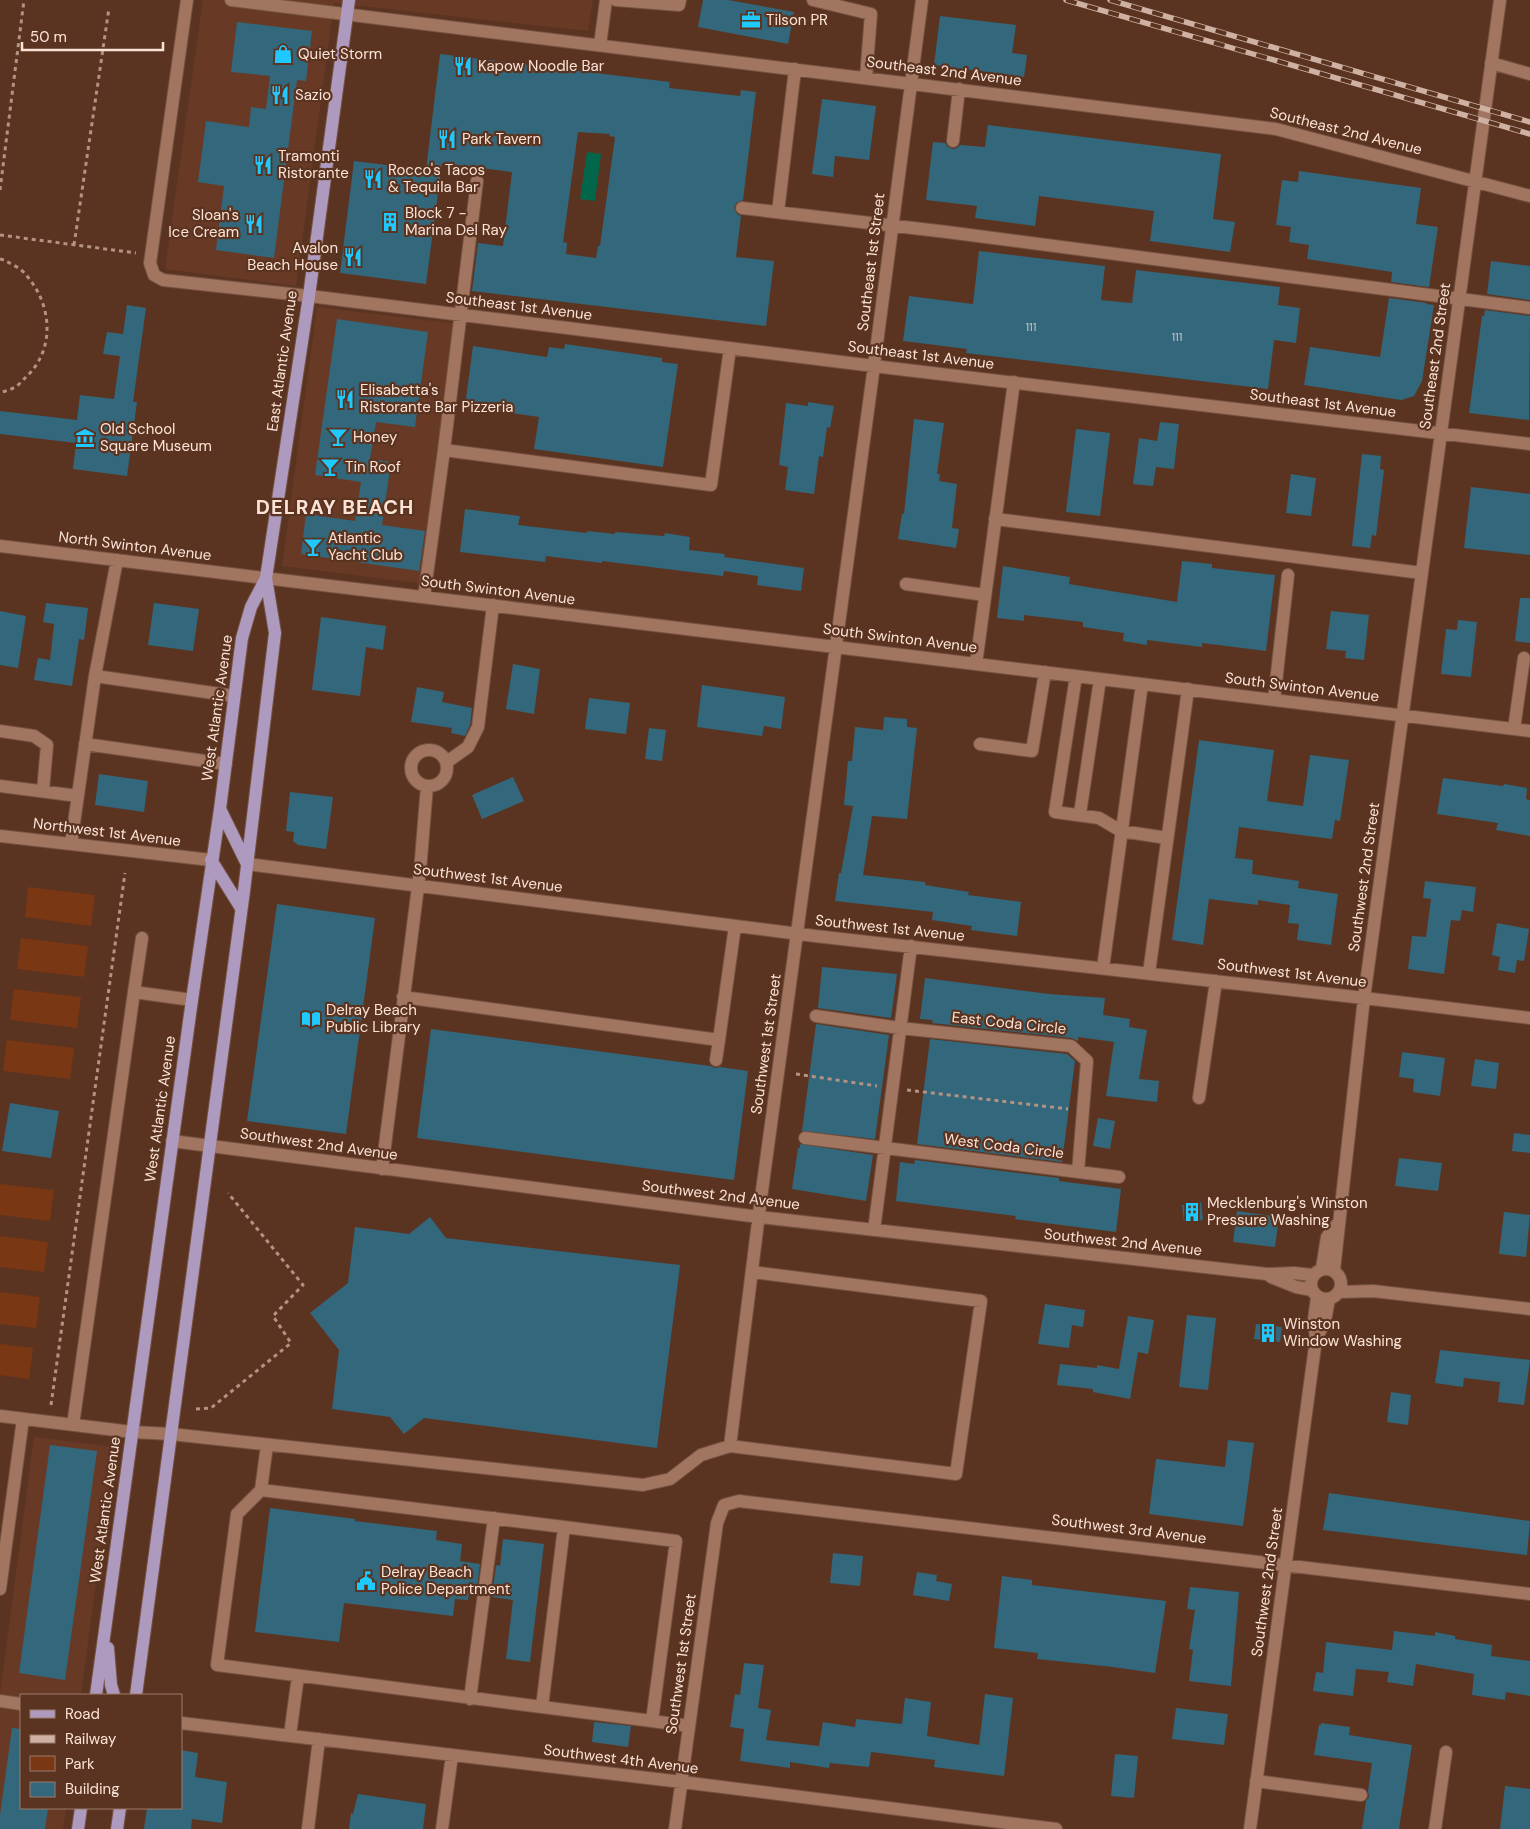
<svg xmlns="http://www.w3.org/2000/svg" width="1530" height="1829" font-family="'DM Sans',sans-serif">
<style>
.built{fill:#683a25}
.green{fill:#793714}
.water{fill:#02674a}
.building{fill:#33677b;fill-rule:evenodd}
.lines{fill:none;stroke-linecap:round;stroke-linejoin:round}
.minor-casing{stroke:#745241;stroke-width:14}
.major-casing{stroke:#745241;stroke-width:14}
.path{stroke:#b29384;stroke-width:3;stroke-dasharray:4 4;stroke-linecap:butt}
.minor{stroke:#a17560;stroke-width:12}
.major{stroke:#ae9abe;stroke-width:12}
.rail-casing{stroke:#ceb1a3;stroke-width:5.5}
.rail{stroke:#5b3421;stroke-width:4;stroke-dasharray:11;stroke-linecap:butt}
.labels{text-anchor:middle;stroke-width:4.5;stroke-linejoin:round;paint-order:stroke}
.number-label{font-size:12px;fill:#cac4c0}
.poi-label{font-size:15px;fill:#fce3d7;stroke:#5b3421;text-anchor:start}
.street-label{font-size:15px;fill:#fce3d7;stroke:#5b3421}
.district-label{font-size:20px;font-weight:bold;letter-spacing:1px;fill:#fce3d7;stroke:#5b3421}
</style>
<rect width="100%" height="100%" fill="#5b3421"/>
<path class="built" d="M203,0H593L588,31L334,3L296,286L165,269Z
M317,307L466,325L433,585L282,566Z
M34,1437L114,1447L81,1695H21V1808H66L63,1829H0V1694Z"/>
<path class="green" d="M28,887L95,895L91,926L25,917Z
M21,938L88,946L84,977L17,969Z
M14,989L81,997L77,1028L10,1020Z
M7,1040L74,1048L70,1079L3,1071Z
M0,1184L54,1190L50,1221L0,1215Z
M0,1236L48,1242L44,1272L0,1267Z
M0,1292L40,1297L36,1328L0,1324Z
M0,1344L33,1348L29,1379L0,1375Z"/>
<path class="water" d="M587,152L601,154L595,201L580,199Z"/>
<path class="building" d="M703,0H728L794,12L788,44L698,27Z
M940,16L1016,25L1012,53L1027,55L1024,77L934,65Z
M237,22L312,31L306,81L297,80L274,258L216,250L224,186L198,182L206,121L249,127L251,107L266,109L270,76L231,72Z
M440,54L670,82L669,88L740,96L741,90L756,92L743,200L736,203L734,208L737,214L741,216L736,257L774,261L766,326L472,291L478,243L503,246L512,172L442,163L426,284L340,273L354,161L426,170ZM578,132L610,134L609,136L615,137L600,246H598L596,258L566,254L567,243L563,242Z
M822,99L876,106L869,160L835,156L833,177L812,174Z
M988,125L1221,154L1213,219L1235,222L1230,252L1150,241L1154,211L1039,196L1035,226L975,218L977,206L926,200L933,142L945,143L948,147L953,149L957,148L960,145L985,147Z
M1299,171L1421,188L1416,224L1438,227L1429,287L1391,282L1392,272L1307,259L1309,245L1289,242L1291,227L1276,225L1282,180L1298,182Z
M979,251L1105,266L1101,300L1132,303L1136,270L1280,287L1278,305L1300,308L1296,343L1274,340L1268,389L966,353L967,349L903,341L909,296L973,304Z
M1491,261L1530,266V300L1487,294Z
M1389,298L1427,303L1426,304L1434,305L1422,381L1414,396L1401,400L1304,385L1310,347L1380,357Z
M127,305L146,308L133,402H137L127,476L73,469L76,443L0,434V411L77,420L80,395L114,399L120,356L103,354L107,332L123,334Z
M1485,310L1530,316L1529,420L1469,413L1482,316H1484Z
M337,319L428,332L415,427L376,422L370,459L391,462L382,525L425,531L419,571L301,554L306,514L355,521L361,482L315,475Z
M565,344L662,358V362L678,364L663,467L534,449L539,417L465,406L473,346L547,357L549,347L564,349Z
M808,402L834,406L830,428L827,427L823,457L819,456L814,494L785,490L788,467L779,465L786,403L808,406Z
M914,419L944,423L937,474H940L939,481L957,484L952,528L959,529L956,548L898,539L902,514H904Z
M1160,422L1179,424L1174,469L1156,467L1153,486L1133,484L1139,438L1157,441Z
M1076,429L1110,433L1100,516L1066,512Z
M1362,454L1381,456L1380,469L1384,470L1376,536L1372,535L1370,548L1352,546Z
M1291,474L1316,478L1311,516L1286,513Z
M1471,487L1530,494V555L1464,548Z
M465,509L520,516L518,525L587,533V531L615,534V532L664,536L665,533L690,537L689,550L725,554L724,557L804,568L801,591L757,585L758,576L724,571L723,576L602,561V563L546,556L545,562L460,552Z
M1182,561L1212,564V568L1275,575L1266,651L1202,643V647L1147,640V645L1123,641L1124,633L1083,627V622L1024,615V621L997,618L1003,566L1070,577L1069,584L1177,602Z
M1520,598H1530V643L1515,641Z
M46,603L88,608L84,640L79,639L72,686L34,680L38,658L50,660L54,624L43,622Z
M154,603L199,609L193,651L148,645Z
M0,611L26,616L18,668L0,665Z
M1331,611L1369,615L1364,660L1345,658L1346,651L1326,649Z
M321,617L386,626L383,650L366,647L360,696L312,690Z
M1458,620L1477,622L1471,677L1441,674L1446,629L1457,630Z
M513,664L540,669L534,714L506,709Z
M702,685L785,697L781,729L764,726L762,736L697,727Z
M417,687L444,692L442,702L472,708L470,725L465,736L451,733L452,728L411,722Z
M589,698L630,703L626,734L585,729Z
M884,717L907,719V727L917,728L907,819L872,816L863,875L925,882V885L969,892L968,895L1021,902L1017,936L971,930L972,926L932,920L933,912L835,901L839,873H841L853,806L844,805L848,761H852L855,727L883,730Z
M649,728L666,730L662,761L645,759Z
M1199,740L1274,750L1267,801L1303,806L1310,755L1349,760L1340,821L1335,820L1332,839L1239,827L1235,858L1253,860L1252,874L1299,881L1298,888L1338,894L1331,945L1297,940L1299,924L1288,923L1290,905L1258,900V905L1209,899L1203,945L1172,940Z
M99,774L148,781L144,812L95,805Z
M513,777L524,801L482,819L472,795Z
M1443,778L1503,786L1504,784L1527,788L1526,799L1530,800V836L1496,830L1498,823L1437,814Z
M290,792L333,797L326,849L298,845L293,841L294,832L286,831Z
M1425,881L1476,887L1473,912L1462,910L1460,921L1451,920L1444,974L1408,969L1412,936L1426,937L1431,899L1423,898Z
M277,904L375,918L346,1134L247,1121Z
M1497,923L1529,929L1524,961L1517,960L1515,973L1498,970L1500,957L1492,955Z
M822,967L897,974L891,1018L818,1008Z
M925,978L1049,994L1105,998L1103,1015L1130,1019L1129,1027L1147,1030L1139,1079L1159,1081L1157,1102L1106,1096L1114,1042L1078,1037V1041L1072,1038L932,1023L933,1020L920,1019Z
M816,1024L889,1035L875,1139L802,1131Z
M431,1029L710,1066L715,1068L720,1067L748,1071L734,1180L417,1138Z
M930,1039L1067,1054L1075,1061L1062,1162L917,1144Z
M1402,1052L1445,1058L1440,1096L1413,1092L1414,1079L1399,1077Z
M1475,1059L1499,1063L1496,1089L1471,1086Z
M10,1103L59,1111L51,1158L2,1151Z
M1098,1118L1115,1121L1110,1149L1093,1146Z
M1514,1133L1530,1135V1153L1512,1151Z
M800,1144L873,1155L866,1201L792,1189L798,1148H800Z
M1399,1158L1442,1163L1438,1191L1395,1186Z
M915,1160L1059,1178V1181L1121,1189L1116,1232L1015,1219L1016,1216L896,1201L900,1162L914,1164Z
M1201,1202L1203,1220L1184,1222L1182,1205Z
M1237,1211L1279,1217L1275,1247L1233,1242Z
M1504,1212L1530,1215L1526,1257L1499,1254Z
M430,1217L446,1238L680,1265L657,1448L424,1418L404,1434L390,1417L332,1409L339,1350L310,1313L348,1283L355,1227L409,1234Z
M1045,1304L1085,1310L1083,1327L1072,1325L1069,1348L1038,1344Z
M1187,1315L1216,1318L1208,1390L1179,1387Z
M1128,1316L1154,1320L1148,1354L1138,1352L1130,1399L1093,1392V1389L1057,1385L1060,1364L1097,1368V1365L1119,1369Z
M1256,1324L1282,1327L1280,1342L1254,1339Z
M1440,1350L1530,1360L1524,1405L1498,1402L1500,1382L1464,1378L1463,1387L1435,1383Z
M1391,1392L1411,1395L1408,1425L1387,1422Z
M1228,1440L1254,1443L1243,1526L1149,1514L1156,1459L1225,1467Z
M50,1445L97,1451L65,1680L19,1673Z
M1329,1493L1530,1521L1527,1555L1323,1530Z
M270,1508L355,1519V1521L437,1531L436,1540L462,1544L460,1561L480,1564L476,1595L469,1594L468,1600L455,1599L453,1616L344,1603L339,1642L255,1632Z
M503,1539L544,1544L530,1662L506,1659L513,1600L492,1597L496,1565L500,1566Z
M833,1553L863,1556L860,1586L830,1583Z
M917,1572L937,1575L936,1581L952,1584L949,1601L913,1595Z
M1002,1576L1032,1580V1585L1166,1601L1155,1673L1113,1667L1037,1659L1038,1653L994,1648Z
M1190,1587L1239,1592L1231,1686L1189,1681L1193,1650L1189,1649L1195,1610L1187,1609Z
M1394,1631L1435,1636V1632L1455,1636V1639L1492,1645L1491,1656L1530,1661V1696L1506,1692L1505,1700L1472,1695L1474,1674L1416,1664L1413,1686L1387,1682L1389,1672L1356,1669L1353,1696L1313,1691L1316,1672L1323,1673L1326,1642L1392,1650Z
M744,1663L764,1665L758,1708L771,1710L766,1740L819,1746L823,1722L855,1727L856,1719L902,1724L905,1698L931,1702L927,1736L979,1745L985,1694L1013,1698L1004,1776L934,1767L935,1760L871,1752L869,1767L830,1763L829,1768L790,1762V1768L740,1761L744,1729L730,1727L735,1694L740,1695Z
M1176,1708L1228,1714L1224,1745L1172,1739Z
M594,1722L631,1726L628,1747L592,1742Z
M1321,1723L1350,1727L1349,1735L1412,1745L1399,1829H1362L1366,1801L1369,1797L1368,1791L1372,1763L1314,1755L1319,1725H1321Z
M12,1728L21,1729V1808H48L45,1829H0V1815Z
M181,1750L198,1753L195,1777L227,1782L222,1823L192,1819L191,1829H144L147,1808H181Z
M1115,1754L1138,1756L1134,1798L1111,1796Z
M1505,1786L1530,1789V1829H1500Z
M358,1794L426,1804L423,1829H349L351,1813L353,1814Z"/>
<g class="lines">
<g class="minor-casing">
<path id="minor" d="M187,0L150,263L154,275L163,280L309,296L890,368L1530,444
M231,0L1276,129L1530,196
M616,0L679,5L680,0
M813,0L871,14L866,78
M600,45L606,0
M1491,63L1530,74
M953,141L959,89
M742,208L947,232L1530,308
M778,212L795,69
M444,450L711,485L730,348
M995,519L1422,573
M0,546L1530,731
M906,584L985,595
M424,597L444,450L477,181
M976,664L1014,382
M95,676L234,696
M1076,676L1055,812L1099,818L1121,831L1167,838
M1274,700L1288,575
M1514,729L1524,658
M0,731L34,736L47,745L43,791
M85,744L226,764
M980,744L1032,751L1045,672
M411 768a18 18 0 1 1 36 0a18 18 0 1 1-36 0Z
M447,762L468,747L478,727L493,605
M0,786L78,796
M1080,814L1100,679
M0,836L211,860
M71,844L95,676L117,560
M247,864L815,936L1364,998L1530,1018
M142,938L134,992L192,1000
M1103,968L1142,684
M1149,973L1188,689
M403,997L719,1040L735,926
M816,1016L900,1028L1071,1046L1087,1061L1078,1172
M716,1060L719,1040
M1199,1098L1216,981
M805,1138L1119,1177
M172,1141L759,1217L1267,1274L1294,1273L1312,1275
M382,1169L420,871L427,786
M874,1230L911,946
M1322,1268L1327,1237L1339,1222
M1311 1284a15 15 0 1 1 30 0a15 15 0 1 1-30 0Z
M1334,1270L1364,998L1500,0
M1271,1277L1296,1287L1312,1290
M1339,1292L1373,1291L1530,1309
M1316,1339L1325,1321L1329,1299
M0,1416L132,1432L171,1434L643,1485L670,1479L701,1455L730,1446L956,1474L981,1301L752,1272
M73,1425L134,992
M730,1446L761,1198L874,366L922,0
M261,1490L237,1514L217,1665L542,1707L564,1527L261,1490L267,1445
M0,1589L23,1419
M470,1699L494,1518
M0,1701L21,1704
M542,1707L652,1721L676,1541L564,1527
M652,1721L689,1726
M181,1723L682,1782L1056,1829
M290,1735L298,1676
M1256,1781L1361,1795
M308,1829L319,1739
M442,1829L452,1755
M675,1829L717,1523L724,1505L739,1501L1530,1594
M1250,1829L1316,1339L1314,1320L1317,1297
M1435,1829L1446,1752"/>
</g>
<g class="major-casing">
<path id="major" d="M220,809L247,864
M211,860L241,908
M108,1648L111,1685L114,1695
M96,1695L192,1000L220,809L242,638L251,607L266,578
M136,1695L244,891L275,633L266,578L309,296L349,0
M78,1829L81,1808
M117,1829L120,1808"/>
</g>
<path class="path" d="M0,190L24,0
M0,235L136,253
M74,245L109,8
M0,259L4,260C11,264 21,268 26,275C52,304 56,349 26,377C23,380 19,385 15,387C10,390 5,391 0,393
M796,1074L877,1086
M907,1090L1068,1109
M51,1405L125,873
M196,1409L211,1408L291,1343L273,1316L303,1285L228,1193"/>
<use href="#minor" class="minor"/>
<use href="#major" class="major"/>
<g class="rail-casing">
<path id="rail" d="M1066,0L1530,134
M1110,0L1530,122"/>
</g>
<use href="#rail" class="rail"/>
</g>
<defs>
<g id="office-bare" transform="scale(1.5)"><path d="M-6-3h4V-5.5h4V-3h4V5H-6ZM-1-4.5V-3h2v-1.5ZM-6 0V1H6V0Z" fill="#1fc9fd" stroke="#5b3421" stroke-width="2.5" paint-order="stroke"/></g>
<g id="shop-bare" transform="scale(1.5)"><path d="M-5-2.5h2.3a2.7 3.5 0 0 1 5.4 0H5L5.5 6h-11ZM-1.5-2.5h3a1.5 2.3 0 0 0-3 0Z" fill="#1fc9fd" stroke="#5b3421" stroke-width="2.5" paint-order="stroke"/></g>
<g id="restaurant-bare" transform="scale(1.5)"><path d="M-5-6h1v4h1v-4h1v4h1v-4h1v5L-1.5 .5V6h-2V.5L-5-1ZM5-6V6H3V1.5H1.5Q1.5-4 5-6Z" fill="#1fc9fd" stroke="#5b3421" stroke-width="2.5" paint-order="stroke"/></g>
<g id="building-bare" transform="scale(1.5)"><path d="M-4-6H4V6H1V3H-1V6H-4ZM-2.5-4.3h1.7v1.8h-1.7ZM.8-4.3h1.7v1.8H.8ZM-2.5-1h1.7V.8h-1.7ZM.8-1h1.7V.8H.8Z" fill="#1fc9fd" stroke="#5b3421" stroke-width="2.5" paint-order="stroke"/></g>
<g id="bar-bare" transform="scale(1.5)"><path d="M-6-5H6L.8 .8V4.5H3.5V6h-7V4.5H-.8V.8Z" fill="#1fc9fd" stroke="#5b3421" stroke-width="2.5" paint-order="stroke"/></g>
<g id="museum-bare" transform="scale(1.5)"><path d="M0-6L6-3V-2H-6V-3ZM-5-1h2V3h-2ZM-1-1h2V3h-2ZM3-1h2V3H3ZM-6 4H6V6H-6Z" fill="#1fc9fd" stroke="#5b3421" stroke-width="2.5" paint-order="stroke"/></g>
<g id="library-bare" transform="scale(1.5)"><path d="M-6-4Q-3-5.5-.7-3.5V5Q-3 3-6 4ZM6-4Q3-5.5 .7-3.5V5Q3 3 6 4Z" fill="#1fc9fd" stroke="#5b3421" stroke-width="2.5" paint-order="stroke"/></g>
<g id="civic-bare" transform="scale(1.5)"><path d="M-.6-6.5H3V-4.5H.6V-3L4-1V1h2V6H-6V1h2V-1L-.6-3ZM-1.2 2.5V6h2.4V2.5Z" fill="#1fc9fd" stroke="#5b3421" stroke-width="2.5" paint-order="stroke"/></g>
</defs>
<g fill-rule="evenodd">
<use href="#office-bare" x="751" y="20"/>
<use href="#shop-bare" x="283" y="54"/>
<use href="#restaurant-bare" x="463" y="66"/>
<use href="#restaurant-bare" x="280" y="95"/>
<use href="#restaurant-bare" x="447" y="139"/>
<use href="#restaurant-bare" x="263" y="165"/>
<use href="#restaurant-bare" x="373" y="179"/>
<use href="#building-bare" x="390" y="222"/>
<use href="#restaurant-bare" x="254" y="224"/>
<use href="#restaurant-bare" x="353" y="257"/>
<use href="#restaurant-bare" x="345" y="399"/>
<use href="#bar-bare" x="338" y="437"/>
<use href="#museum-bare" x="85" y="438"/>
<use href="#bar-bare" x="330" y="467"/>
<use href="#bar-bare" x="313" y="547"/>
<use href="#library-bare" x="311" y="1019"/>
<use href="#building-bare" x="1192" y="1212"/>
<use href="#building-bare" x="1268" y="1333"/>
<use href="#civic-bare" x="366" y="1581"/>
</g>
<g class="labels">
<g class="number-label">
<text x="1031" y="331">111</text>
<text x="1177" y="341">111</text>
</g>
<g class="poi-label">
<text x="766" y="25">Tilson PR</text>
<text x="298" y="59">Quiet Storm</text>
<text x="478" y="71">Kapow Noodle Bar</text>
<text x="295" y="100">Sazio</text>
<text x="462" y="144">Park Tavern</text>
<text x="278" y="161">Tramonti<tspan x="278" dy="17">Ristorante</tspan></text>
<text x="388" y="175">Rocco's Tacos<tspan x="388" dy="17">&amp; Tequila Bar</tspan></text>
<text x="405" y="218">Block 7 -<tspan x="405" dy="17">Marina Del Ray</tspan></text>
<text x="239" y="220" text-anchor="end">Sloan's<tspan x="239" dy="17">Ice Cream</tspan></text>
<text x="338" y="253" text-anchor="end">Avalon<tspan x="338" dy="17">Beach House</tspan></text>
<text x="360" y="395">Elisabetta's<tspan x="360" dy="17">Ristorante Bar Pizzeria</tspan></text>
<text x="100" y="434">Old School<tspan x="100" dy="17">Square Museum</tspan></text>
<text x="353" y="442">Honey</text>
<text x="345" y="472">Tin Roof</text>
<text x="328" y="543">Atlantic<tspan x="328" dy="17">Yacht Club</tspan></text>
<text x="326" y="1015">Delray Beach<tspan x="326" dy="17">Public Library</tspan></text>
<text x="1207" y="1208">Mecklenburg's Winston<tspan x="1207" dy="17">Pressure Washing</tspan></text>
<text x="1283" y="1329">Winston<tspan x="1283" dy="17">Window Washing</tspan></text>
<text x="381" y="1577">Delray Beach<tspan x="381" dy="17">Police Department</tspan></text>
</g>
<g class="street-label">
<text transform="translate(944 71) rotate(7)" y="5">Southeast 2nd Avenue</text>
<text transform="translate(1346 131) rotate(14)" y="5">Southeast 2nd Avenue</text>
<text transform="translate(871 262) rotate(-83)" y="5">Southeast 1st Street</text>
<text transform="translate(519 306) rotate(7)" y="5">Southeast 1st Avenue</text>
<text transform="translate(921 355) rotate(7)" y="5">Southeast 1st Avenue</text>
<text transform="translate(1435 356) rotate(-82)" y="5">Southeast 2nd Street</text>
<text transform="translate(282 361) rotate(-82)" y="5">East Atlantic Avenue</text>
<text transform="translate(1323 403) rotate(7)" y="5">Southeast 1st Avenue</text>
<text transform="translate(135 546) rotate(7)" y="5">North Swinton Avenue</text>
<text transform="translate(498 590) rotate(7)" y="5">South Swinton Avenue</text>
<text transform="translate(900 638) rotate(7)" y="5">South Swinton Avenue</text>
<text transform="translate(1302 687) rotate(7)" y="5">South Swinton Avenue</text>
<text transform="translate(217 708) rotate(-82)" y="5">West Atlantic Avenue</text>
<text transform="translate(107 832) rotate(7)" y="5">Northwest 1st Avenue</text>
<text transform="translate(1364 877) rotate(-82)" y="5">Southwest 2nd Street</text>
<text transform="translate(488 878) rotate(7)" y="5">Southwest 1st Avenue</text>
<text transform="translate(890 928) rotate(6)" y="5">Southwest 1st Avenue</text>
<text transform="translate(1292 973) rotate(7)" y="5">Southwest 1st Avenue</text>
<text transform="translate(1009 1023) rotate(6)" y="5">East Coda Circle</text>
<text transform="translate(766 1044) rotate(-82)" y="5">Southwest 1st Street</text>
<text transform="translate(160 1109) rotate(-82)" y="5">West Atlantic Avenue</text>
<text transform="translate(319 1144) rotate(8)" y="5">Southwest 2nd Avenue</text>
<text transform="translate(1004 1146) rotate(7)" y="5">West Coda Circle</text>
<text transform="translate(721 1195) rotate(7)" y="5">Southwest 2nd Avenue</text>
<text transform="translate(1123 1242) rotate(6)" y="5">Southwest 2nd Avenue</text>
<text transform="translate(105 1510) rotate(-82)" y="5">West Atlantic Avenue</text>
<text transform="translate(1129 1529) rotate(7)" y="5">Southwest 3rd Avenue</text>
<text transform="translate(1267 1582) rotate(-82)" y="5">Southwest 2nd Street</text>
<text transform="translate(681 1664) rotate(-82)" y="5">Southwest 1st Street</text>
<text transform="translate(621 1759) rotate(7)" y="5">Southwest 4th Avenue</text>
</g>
<g class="district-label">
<text x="335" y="514">DELRAY BEACH</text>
</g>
</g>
<rect x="20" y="1694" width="162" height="115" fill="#5b3421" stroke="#9b7a6a"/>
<rect x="30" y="1710" width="25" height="8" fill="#ae9abe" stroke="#9b7a6a"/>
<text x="65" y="1719" font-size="15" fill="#fce3d7">Road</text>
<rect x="30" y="1735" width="25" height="8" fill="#ceb1a3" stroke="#9b7a6a"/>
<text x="65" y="1744" font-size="15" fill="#fce3d7">Railway</text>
<rect x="30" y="1756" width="25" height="15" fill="#793714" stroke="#9b7a6a"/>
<text x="65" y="1769" font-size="15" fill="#fce3d7">Park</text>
<rect x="30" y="1782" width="25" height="15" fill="#33677b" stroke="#9b7a6a"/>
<text x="65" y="1794" font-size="15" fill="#fce3d7">Building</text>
<path d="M22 42v8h141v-8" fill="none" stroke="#fce3d7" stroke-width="2.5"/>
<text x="30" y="42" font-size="15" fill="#fce3d7" stroke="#5b3421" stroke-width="4" paint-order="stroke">50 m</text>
</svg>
